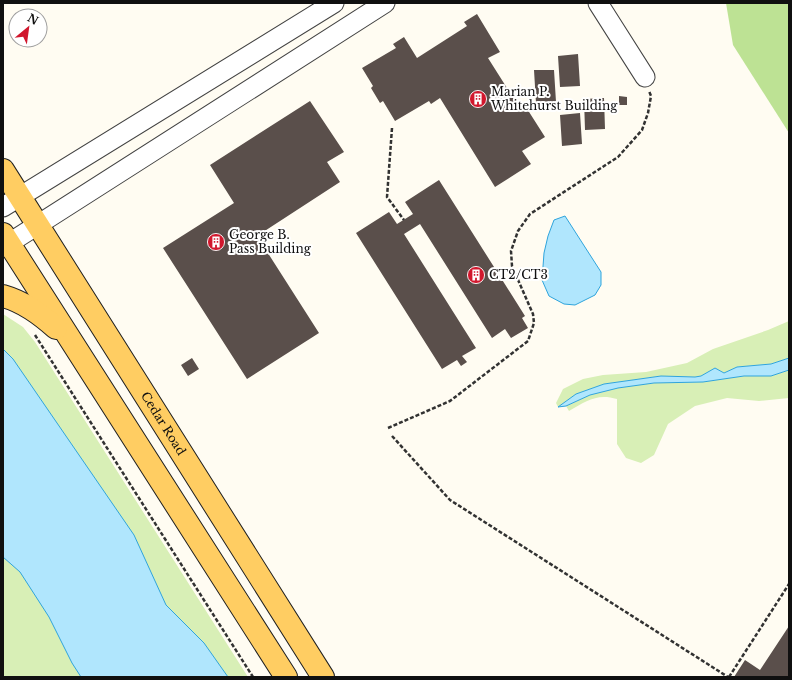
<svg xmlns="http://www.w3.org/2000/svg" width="792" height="680" font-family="'Libre Baskerville',serif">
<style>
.green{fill:#d8efb6}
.forest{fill:#bde294}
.water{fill:#b0e6fd;stroke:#2fa4dc}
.building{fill:#5a4f4b}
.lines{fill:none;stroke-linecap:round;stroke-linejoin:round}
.minor-casing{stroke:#434343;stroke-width:21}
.major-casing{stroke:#212121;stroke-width:24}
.path{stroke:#323232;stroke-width:2.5;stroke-dasharray:4 2;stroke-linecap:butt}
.minor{stroke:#fff;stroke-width:19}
.major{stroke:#ffcd62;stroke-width:22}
.labels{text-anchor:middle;stroke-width:4;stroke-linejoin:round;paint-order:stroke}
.poi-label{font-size:12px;fill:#101010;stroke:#fff;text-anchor:start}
.street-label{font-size:12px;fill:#101010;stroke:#fff}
</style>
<rect width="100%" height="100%" fill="#fffcf2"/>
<path class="green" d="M3,314L23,327L35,342L248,677H3Z
M789,321V358L771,364L737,367L724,373L715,368L701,376L695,377L661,376L604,384L576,394L558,407L556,403L563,389L583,379L603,375L646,372L687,363L713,349L768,330Z
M789,370V398L759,401L727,398L695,406L668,424L654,455L641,463L626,458L617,444V399C597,393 586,401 569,411L566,406L590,395L618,388L654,383L703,382L744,376H771Z"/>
<path class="forest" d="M726,3H789V133L733,45Z"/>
<path class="water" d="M565,216L601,272V285L595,295L575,305L564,304L549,296L542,280L544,253L548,236L554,220Z
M3,349L13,359L134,535L166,605L204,643L228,677H81L72,663L49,617L20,572L3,557Z
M789,358V370L771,376H744L703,382L654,383L618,388L590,395L566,406L558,407L576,394L604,384L661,376L695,377L701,376L715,368L724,373L737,367L771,364Z"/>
<path class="building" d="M477,14L500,52L488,58L519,107L524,104L545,137L522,151L531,164L495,187L440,98L431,104L429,101L395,121L383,101L380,103L371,88L373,86L362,68L396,48L393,44L404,37L417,58L467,26L464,22Z
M578,54L580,86L560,87L558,56Z
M534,70H554L556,102L536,103Z
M619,96L627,97V105H619Z
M604,98L605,129L585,130L584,99Z
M310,101L344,152L327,162L340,182L257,236L319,333L247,379L163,248L234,203L210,165Z
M580,113L582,144L562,146L560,115Z
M439,180L525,316L522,318L528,328L511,338L505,329L492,338L420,224L404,234L476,348L462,356L467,362L461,366L457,360L442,369L356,233L389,212L397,224L413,214L405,202Z
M192,358L199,369L188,376L181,365Z
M789,626V677H734L745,660L760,670Z"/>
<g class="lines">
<g class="minor-casing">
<path id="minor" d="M598,3L645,77
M3,207L334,3
M3,247L385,3"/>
</g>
<g class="major-casing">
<g id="major">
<path id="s1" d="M3,170L323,677"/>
<path d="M3,234L286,677"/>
<path d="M3,296C24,302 40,314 56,328"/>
</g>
</g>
<path class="path" d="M392,128L387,197L404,220
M35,335L253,677
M388,428L450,401L528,341L534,323L533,314L512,266L511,251L518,231L530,214L618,157L642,130L648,113L651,96L649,91
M392,436L450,500L728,677
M729,677L789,584"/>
<use href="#minor" class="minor"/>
<use href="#major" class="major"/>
</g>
<defs>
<g id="building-disc" transform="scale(0.9)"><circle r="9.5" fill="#d1172d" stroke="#fff"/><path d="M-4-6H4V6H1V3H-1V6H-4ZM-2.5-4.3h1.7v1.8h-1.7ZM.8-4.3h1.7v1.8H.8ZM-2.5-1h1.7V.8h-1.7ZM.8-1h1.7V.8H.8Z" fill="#fff"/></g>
</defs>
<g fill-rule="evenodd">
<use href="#building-disc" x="478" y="99"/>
<use href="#building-disc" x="216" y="242"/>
<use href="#building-disc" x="476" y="275"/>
</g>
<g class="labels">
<g class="poi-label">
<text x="491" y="96">Marian P.<tspan x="491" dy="14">Whitehurst Building</tspan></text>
<text x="229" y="239">George B.<tspan x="229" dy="14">Pass Building</tspan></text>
<text x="489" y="279">CT2/CT3</text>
</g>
<g class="street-label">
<text dy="4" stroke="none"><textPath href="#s1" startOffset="300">Cedar Road</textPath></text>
</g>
</g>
<rect width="792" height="680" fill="none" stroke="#101010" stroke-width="8"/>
<g transform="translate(28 28) rotate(29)"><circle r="19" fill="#ffffff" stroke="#9f9f9f"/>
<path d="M0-3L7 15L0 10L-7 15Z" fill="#d1172d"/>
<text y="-6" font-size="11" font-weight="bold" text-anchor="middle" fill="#101010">N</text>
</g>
</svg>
